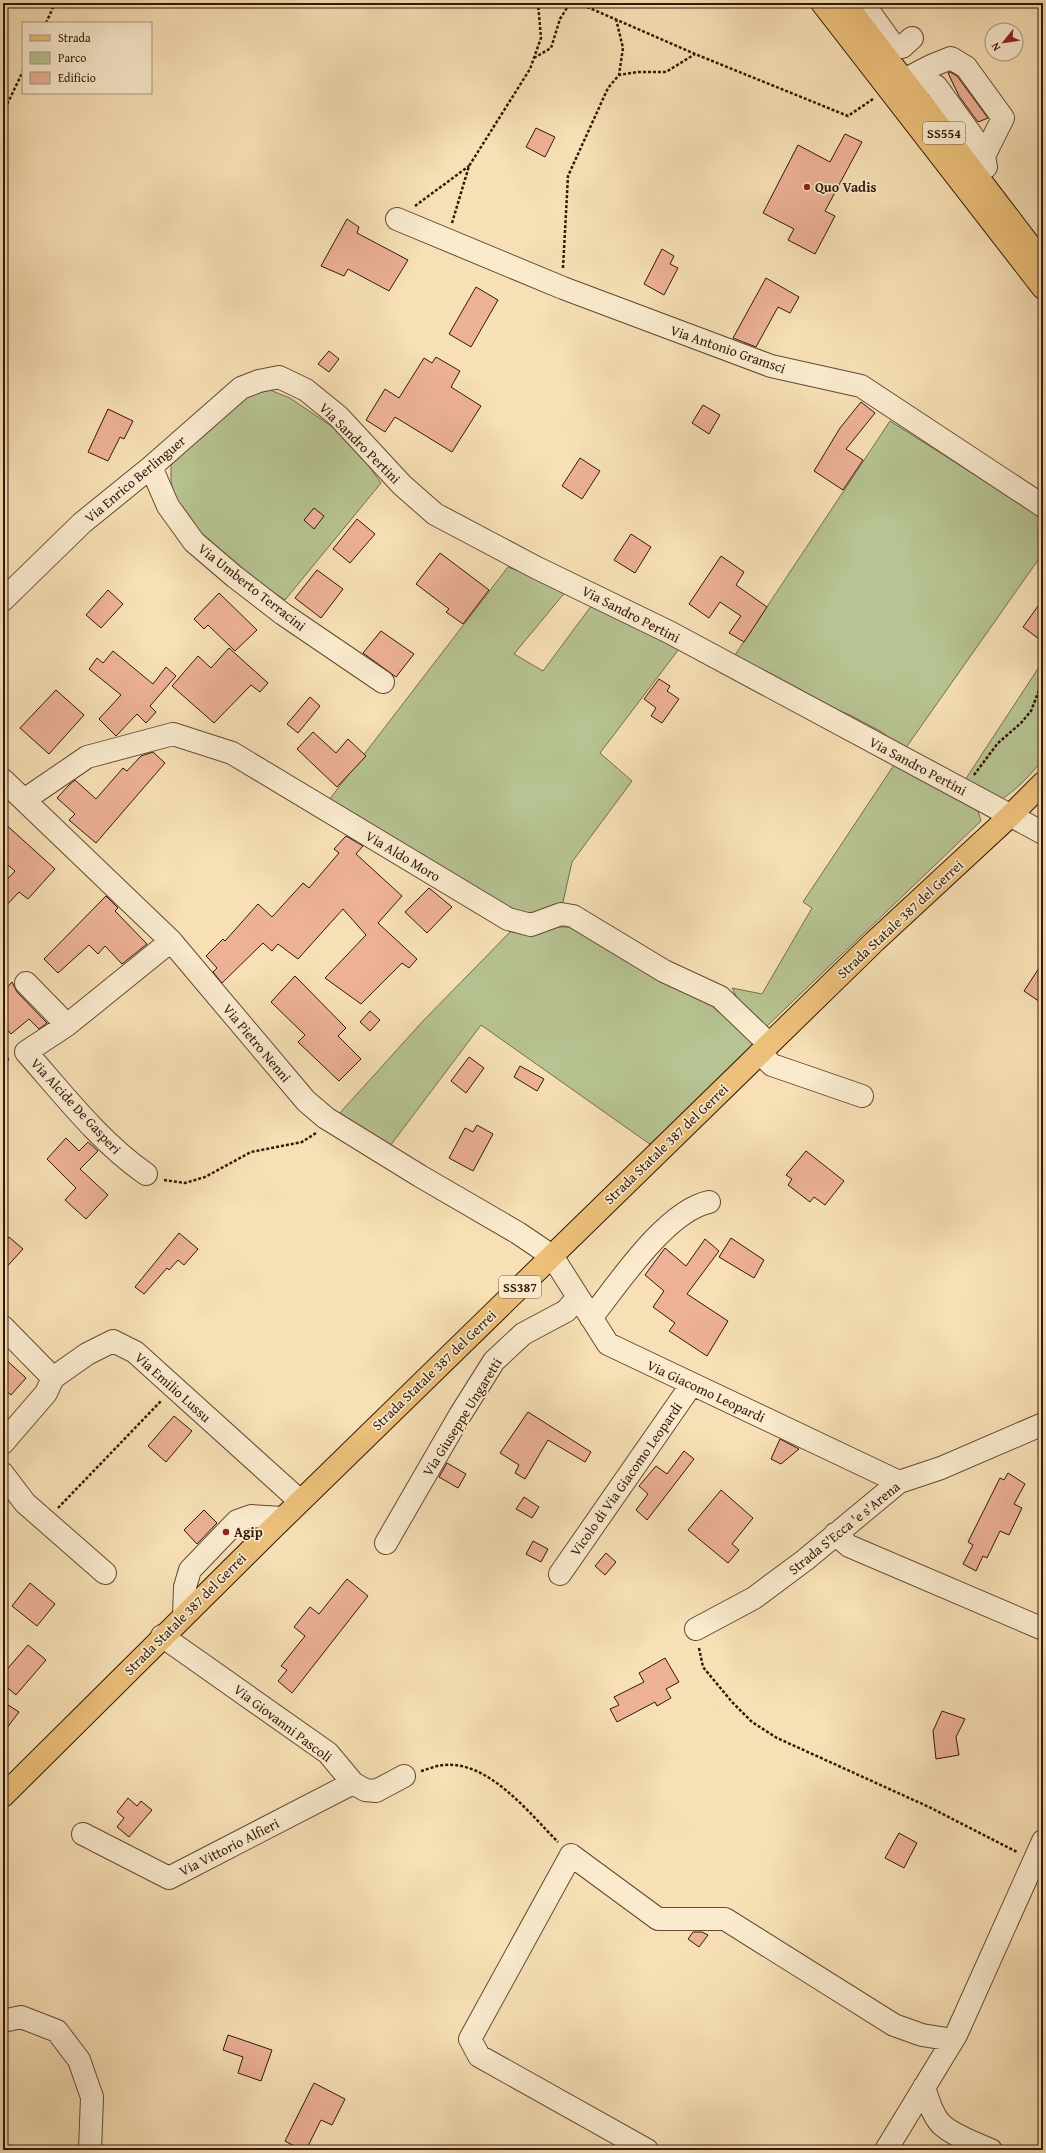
<svg xmlns="http://www.w3.org/2000/svg" width="1046" height="2153" font-family="'Gentium Book Plus',serif">
<style>
.green{fill:#b7c392;stroke:#766d4c}
.building{fill:#edb198;stroke:#341707}
.lines{fill:none;stroke-linecap:round;stroke-linejoin:round}
.minor-casing{stroke:#654932;stroke-width:24}
.major-casing{stroke:#341707;stroke-width:24}
.path{stroke:#341707;stroke-width:2.5;stroke-dasharray:3 2;stroke-linecap:butt}
.minor{stroke:#faebcf;stroke-width:22}
.major{stroke:#ecc07a;stroke-width:22}
.poi-dot{fill:#8f2418;stroke:#faebcf;stroke-width:1.5}
.labels{text-anchor:middle;stroke-width:3.5;stroke-linejoin:round;paint-order:stroke}
.shield{fill:#faebcf;stroke:#6f5743;stroke-width:1}
.shield-label{font-size:13px;font-weight:bold;fill:#341707}
.poi-label{font-size:14px;font-weight:bold;fill:#341707;stroke:#faebcf;text-anchor:start}
.street-label{font-size:14px;fill:#341707;stroke:#faebcf}
</style>
<rect width="100%" height="100%" fill="#f7e0b5"/>
<filter id="stains"><feTurbulence type="fractalNoise" baseFrequency=".005" numOctaves="4"/><feColorMatrix values="0 0 0 0 .2 0 0 0 0 .09 0 0 0 0 .02 0 0 0 .5 -.17"/></filter>
<radialGradient id="worn" r=".72"><stop offset=".6" stop-color="#630" stop-opacity="0"/><stop offset="1" stop-color="#630" stop-opacity=".3"/></radialGradient>
<path class="green" d="M270,390L290,398L349,438L381,483L285,600L237,568L202,537L176,507L171,481V465L234,404L251,395Z
M890,421L1043,518V553L905,749L880,731L850,715L817,702L735,655Z
M508,567L567,590L514,654L543,671L592,605L679,649L600,753L632,781L572,862L563,902L554,905L538,915H521L329,800Z
M1043,661V760C1029,776 1016,791 997,802L963,783Z
M894,765L978,811L981,821L765,1028L739,1002L732,988L762,994L812,908L803,902Z
M559,927H569L670,985L706,1001L756,1044L651,1145L481,1025L390,1146L338,1115L423,1021L514,928L543,932Z"/>
<path class="building" d="M950,72L957,76L988,118L978,122L959,96L948,73Z
M536,128L555,137L545,157L526,147Z
M845,134L862,142L825,211L835,216L815,254L788,240L794,229L763,213L798,145L830,162Z
M347,219L359,227L357,233L408,260L389,291L348,269L344,276L321,266Z
M662,249L674,256L670,264L678,268L664,295L644,284Z
M766,278L799,297L790,313L778,307L756,347L733,338Z
M476,287L498,300L471,347L449,334Z
M329,351L339,359L329,372L318,364Z
M436,357L460,371L451,387L481,406L452,452L395,417L385,432L366,420L385,389L399,398L424,358L432,363Z
M861,402L875,413L846,449L863,460L843,490L814,471L840,428Z
M703,405L720,415L709,434L692,423Z
M108,409L133,421L124,439L120,437L108,461L88,452Z
M580,458L600,471L582,499L562,486Z
M314,508L324,516L314,529L304,520Z
M357,519L375,534L350,563L333,549Z
M631,534L651,547L635,573L614,560Z
M440,553L489,590L463,624L446,612L449,609L416,584Z
M721,556L744,572L736,585L767,607L744,642L729,633L741,616L720,602L709,618L689,604Z
M317,570L343,589L321,618L295,598Z
M108,590L123,604L101,628L86,615Z
M219,593L257,630L235,651L208,625L204,629L194,619Z
M1043,599V642L1023,627Z
M381,631L414,654L396,677L363,653Z
M229,648L268,683L260,692L251,685L214,723L172,686L198,656L211,668Z
M113,651L153,684L166,667L176,676L150,706L156,712L146,723L137,714L116,736L99,719L121,695L89,669L97,658L103,663Z
M659,679L670,686L667,691L679,699L662,723L651,716L656,708L644,699Z
M56,690L84,715L49,754L20,728Z
M310,697L320,706L298,733L287,724Z
M313,732L336,753L348,739L366,756L337,787L297,749Z
M153,752L165,763L96,843L69,820L75,814L57,798L69,785L75,780L96,799L123,768L127,771L141,756Z
M3,822L55,869L28,899L19,892L3,909V884L15,871L3,861Z
M346,836L363,846L356,854L402,896L378,923L417,959L409,968L402,963L361,1004L325,978L366,935L343,909L298,959L278,944L272,951L263,943L222,983L213,972L217,968L206,956L223,939L225,941L258,904L272,917L303,883L309,888L339,853L334,849Z
M429,888L452,907L427,933L405,912Z
M106,896L118,908L115,911L147,944L122,964L105,946L98,954L89,945L58,973L44,959Z
M1043,962V1004L1024,991Z
M295,976L346,1028L338,1036L361,1059L339,1081L298,1042L305,1035L271,1002Z
M12,982L17,992L47,1023L39,1029L29,1019L11,1034L3,1025V992Z
M370,1011L380,1020L370,1031L360,1022Z
M469,1057L484,1068L466,1093L451,1081Z
M520,1066L544,1079L537,1091L514,1077Z
M477,1125L493,1134L473,1171L449,1158L465,1128L473,1132Z
M66,1138L79,1151L88,1142L98,1151L80,1169L108,1195L86,1219L65,1200L76,1188L47,1159Z
M806,1151L844,1181L825,1205L814,1197L810,1202L788,1185L792,1179L786,1175Z
M179,1233L198,1249L184,1265L178,1260L169,1270L167,1268L144,1294L135,1287Z
M9,1237L23,1249L3,1271V1245Z
M731,1238L764,1260L754,1278L719,1257Z
M705,1239L719,1251L687,1294L728,1321L707,1356L669,1331L675,1323L653,1307L664,1291L645,1275L665,1248L686,1266Z
M3,1357L26,1378L11,1395L3,1388Z
M528,1412L591,1452L585,1462L548,1440L525,1479L515,1473L519,1465L500,1453Z
M174,1416L192,1431L166,1462L148,1446Z
M780,1439L799,1449L781,1464L771,1459Z
M684,1451L694,1459L647,1520L636,1510L648,1494L639,1486L656,1466L667,1474Z
M447,1463L466,1474L458,1488L439,1477Z
M1008,1473L1025,1484L1014,1504L1022,1508L1009,1535L1000,1531L987,1558L983,1556L976,1571L963,1564L973,1545L968,1542L1000,1478L1004,1480Z
M721,1490L753,1518L732,1544L739,1550L728,1563L688,1530Z
M524,1497L539,1507L532,1518L516,1509Z
M204,1510L217,1523L197,1544L184,1530Z
M533,1541L548,1549L541,1562L526,1554Z
M606,1553L616,1562L605,1575L595,1566Z
M347,1579L368,1596L292,1693L278,1681L287,1670L281,1666L305,1636L294,1627L310,1607L319,1614Z
M30,1583L55,1604L37,1626L12,1606Z
M28,1645L46,1660L16,1695L3,1684V1674Z
M665,1658L679,1682L666,1689L671,1698L657,1706L655,1702L617,1722L610,1709L619,1705L614,1697L644,1682L639,1673Z
M8,1705L19,1712L3,1733V1712Z
M942,1711L965,1719L956,1737L959,1755L936,1759L933,1731Z
M128,1798L137,1806L141,1801L152,1810L129,1837L117,1827L124,1818L117,1812Z
M899,1833L917,1843L904,1868L885,1858Z
M693,1932H702L708,1935L699,1947L688,1939Z
M228,2035L272,2050L261,2081L238,2073L243,2057L223,2050Z
M314,2083L345,2099L332,2125L321,2120L306,2150H302L285,2141Z"/>
<g class="lines">
<g class="minor-casing">
<path id="minor" d="M863,3L893,45L902,47L912,38
M903,78H920L936,86L973,137L984,156L986,167
M906,79L931,66L951,58L966,67L1003,118L984,156
M397,219L563,288L771,366L861,386L1043,506
M151,467L168,506L194,542L235,577L283,614L383,682
M3,600L82,523L151,467L241,388L259,381L279,377L306,390L338,416L402,485L435,514L535,567L669,632L1043,833
M3,780L171,941L306,1101L326,1118L420,1176L518,1233L552,1256L608,1344L899,1482
M24,800L87,757L173,734L232,753L508,919L531,925L561,914L573,916L664,971L720,997L769,1044
M26,983L67,1025
M760,1053L772,1065L862,1096
M146,1174C99,1141 64,1095 26,1052L67,1025L171,941
M591,1318C618,1284 666,1211 709,1202
M3,1327L53,1378L87,1354L113,1341L135,1352L300,1501
M3,1443L46,1393L53,1378
M3,1474L25,1503L105,1573
M835,1534L849,1546L1043,1629
M386,1543L460,1415L494,1361L523,1334L566,1311L578,1297
M560,1574L692,1384
M184,1615L185,1587L190,1570L237,1521L251,1516L282,1518
M696,1629L754,1598L805,1560L899,1482L941,1468L1043,1424
M162,1636L328,1753L353,1783L365,1790L376,1791L404,1776
M83,1834L169,1878L353,1783
M3,2021L21,2017L57,2031L79,2060L92,2097L90,2150
M924,2087C928,2100 932,2114 941,2124C952,2135 977,2144 991,2150
M647,2150L479,2056L470,2039L571,1855L658,1919H725L894,2025L922,2035L953,2040
M886,2150L956,2035L1043,1841"/>
</g>
<g class="major-casing">
<path id="major" d="M822,3L1043,288
M845,3L1041,260
M3,1796L273,1528L874,942L1010,816L1043,783"/>
</g>
<path class="path" d="M306,3H310
M578,3L695,54L848,116L873,99
M616,19L623,48L619,75
M46,23L55,3
M534,58L551,48L560,19L570,3
M3,113L23,71
M415,206L469,166
M452,223L469,166L530,69L541,38L538,3
M563,268L568,176L608,88L619,75L638,72H666L695,54
M974,775L998,743L1021,723L1031,711L1043,680
M3,1061L9,1059
M164,1180L185,1183L205,1177L251,1152L302,1142L316,1133
M58,1508L161,1401
M699,1648L703,1667L732,1702L752,1722L777,1738L929,1807L1017,1852
M421,1771C429,1769 437,1765 445,1765C489,1761 530,1814 558,1842"/>
<use href="#minor" class="minor"/>
<use href="#major" class="major"/>
</g>
<g class="poi-dot">
<circle cx="807" cy="187" r="4"/>
<circle cx="226" cy="1532" r="4"/>
</g>
<g class="labels">
<g class="shield">
<rect x="923" y="122" width="42" height="22" rx="3"/>
<rect x="499" y="1276" width="42" height="22" rx="3"/>
</g>
<g class="shield-label">
<text x="944" y="138">SS554</text>
<text x="520" y="1292">SS387</text>
</g>
<g class="poi-label">
<text x="815" y="192">Quo Vadis</text>
<text x="234" y="1537">Agip</text>
</g>
<g class="street-label">
<text transform="translate(728 349) rotate(19)" y="5">Via Antonio Gramsci</text>
<text transform="translate(360 443) rotate(45)" y="5">Via Sandro Pertini</text>
<text transform="translate(135 479) rotate(-40)" y="5">Via Enrico Berlinguer</text>
<text transform="translate(252 587) rotate(38)" y="5">Via Umberto Terracini</text>
<text transform="translate(631 614) rotate(27)" y="5">Via Sandro Pertini</text>
<text transform="translate(918 766) rotate(28)" y="5">Via Sandro Pertini</text>
<text transform="translate(403 856) rotate(31)" y="5">Via Aldo Moro</text>
<text transform="translate(900 919) rotate(-43)" y="5">Strada Statale 387 del Gerrei</text>
<text transform="translate(257 1043) rotate(50)" y="5">Via Pietro Nenni</text>
<text transform="translate(76 1106) rotate(47)" y="5">Via Alcide De Gasperi</text>
<text transform="translate(666 1144) rotate(-44)" y="5">Strada Statale 387 del Gerrei</text>
<text transform="translate(434 1370) rotate(-44)" y="5">Strada Statale 387 del Gerrei</text>
<text transform="translate(173 1387) rotate(42)" y="5">Via Emilio Lussu</text>
<text transform="translate(706 1391) rotate(25)" y="5">Via Giacomo Leopardi</text>
<text transform="translate(462 1417) rotate(-58)" y="5">Via Giuseppe Ungaretti</text>
<text transform="translate(626 1479) rotate(-55)" y="5">Vicolo di Via Giacomo Leopardi</text>
<text transform="translate(844 1528) rotate(-39)" y="5">Strada S'Ecca 'e s'Arena</text>
<text transform="translate(185 1614) rotate(-45)" y="5">Strada Statale 387 del Gerrei</text>
<text transform="translate(283 1723) rotate(37)" y="5">Via Giovanni Pascoli</text>
<text transform="translate(229 1847) rotate(-27)" y="5">Via Vittorio Alfieri</text>
</g>
</g>
<rect width="1046" height="2153" fill="none" stroke="#f7e0b5" stroke-width="16"/>
<rect x="4" y="4" width="1038" height="2145" fill="none" stroke="#341707" stroke-width="2"/>
<rect x="8" y="8" width="1030" height="2137" fill="none" stroke="#341707"/>
<rect x="22" y="22" width="130" height="72" fill="#faebcf" stroke="#ab967f"/>
<rect x="30" y="35" width="20" height="6" fill="#ecc07a" stroke="#ab967f"/>
<text x="58" y="42" font-size="12" fill="#341707">Strada</text>
<rect x="30" y="52" width="20" height="12" fill="#b7c392" stroke="#ab967f"/>
<text x="58" y="62" font-size="12" fill="#341707">Parco</text>
<rect x="30" y="72" width="20" height="12" fill="#edb198" stroke="#ab967f"/>
<text x="58" y="82" font-size="12" fill="#341707">Edificio</text>
<g transform="translate(1004 42) rotate(240)"><circle r="19" fill="#faebcf" stroke="#ab967f"/>
<path d="M0-3L7 15L0 10L-7 15Z" fill="#8f2418"/>
<text y="-6" font-size="11" font-weight="bold" text-anchor="middle" fill="#341707">N</text>
</g>
<rect width="100%" height="100%" filter="url(#stains)"/>
<rect width="100%" height="100%" fill="url(#worn)"/>
</svg>
